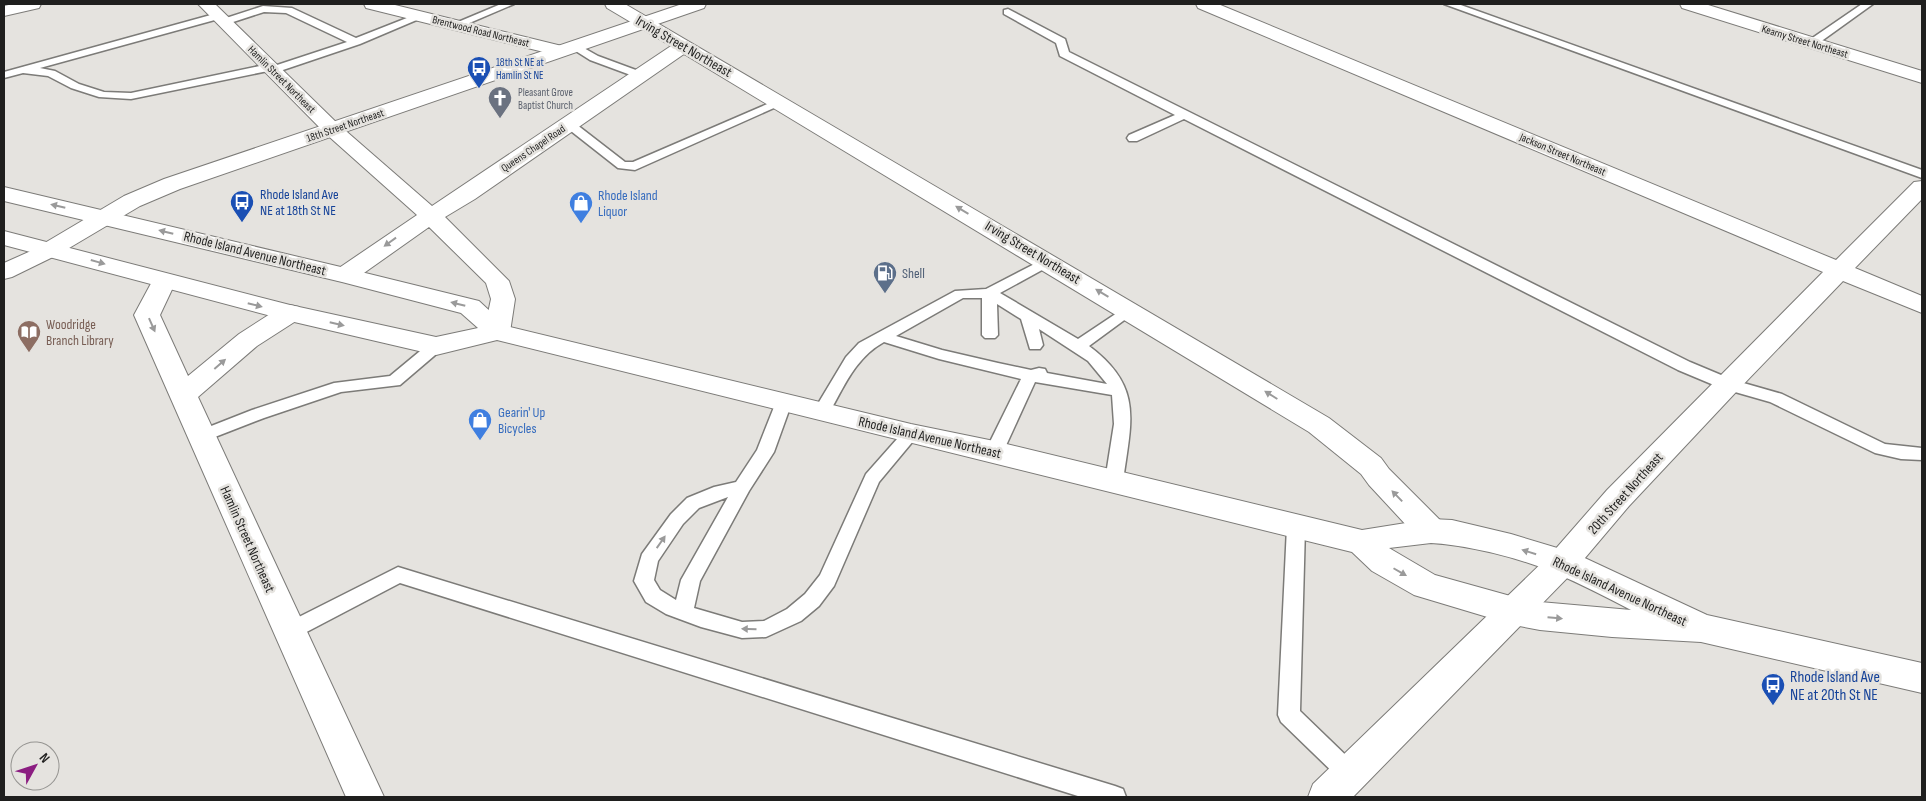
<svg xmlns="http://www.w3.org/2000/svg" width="1926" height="801" font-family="'Sofia Sans Condensed',sans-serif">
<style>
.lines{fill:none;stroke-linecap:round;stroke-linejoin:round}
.service-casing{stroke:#7c7b78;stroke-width:3}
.minor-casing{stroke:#7c7b78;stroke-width:2}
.tertiary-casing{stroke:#7c7b78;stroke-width:2}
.secondary-casing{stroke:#7c7b78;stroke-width:2}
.primary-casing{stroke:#7c7b78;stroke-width:2}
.service{fill:#fff;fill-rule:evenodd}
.minor{fill:#fff;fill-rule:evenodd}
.tertiary{fill:#fff;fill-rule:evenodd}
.secondary{fill:#fff;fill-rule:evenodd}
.primary{fill:#fff;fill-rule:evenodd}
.oneway{fill:#9a9a9a}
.labels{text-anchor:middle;stroke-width:5;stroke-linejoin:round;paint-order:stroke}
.far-street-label{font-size:11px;fill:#1f1f1e;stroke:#e5e3df}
.far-transit-label{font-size:11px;fill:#164399;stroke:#e5e3df;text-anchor:start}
.far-worship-label{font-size:11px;fill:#5b616d;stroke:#e5e3df;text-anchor:start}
.street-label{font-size:14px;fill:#1f1f1e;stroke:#e5e3df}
.transit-label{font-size:14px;fill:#164399;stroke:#e5e3df;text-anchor:start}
.shop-label{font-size:14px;fill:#366cbe;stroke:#e5e3df;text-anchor:start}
.service-label{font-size:14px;fill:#4e5e75;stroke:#e5e3df;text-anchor:start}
.education-label{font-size:14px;fill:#785e54;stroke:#e5e3df;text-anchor:start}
.near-transit-label{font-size:16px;fill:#164399;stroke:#e5e3df;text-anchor:start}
</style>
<rect width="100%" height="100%" fill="#e5e3df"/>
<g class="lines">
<g class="service-casing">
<path id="service" d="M501,4H514L460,27H452L451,25Z
M1444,4H1458L1922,170V178Z
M1862,4H1873L1816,45H1808L1807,43L1808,41Z
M263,6L292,8L356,38L417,14H425L426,16L360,44L277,72L273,73L268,71L131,99L99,97L71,88L48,76L23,73L4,78V72L218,13L222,14V18L40,68L55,71L79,84L104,92L131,93L269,64L274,66L347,42L286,13L264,12L224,25L219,22L220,20Z
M1008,9L1065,39L1069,52L1690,362L1733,380L1782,394L1885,444L1922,448V460L1901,459L1875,453L1770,402L1721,388L1678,370L1184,119L1137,141H1129L1127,138L1129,135L1175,115L1060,56L1056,43L1004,14V10Z
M575,43L598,56L644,73L646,75L644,77H636L590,60L571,48L570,46Z
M779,99L785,102L783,104L635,170L618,168L562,124L564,121H572L625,162H633Z
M1048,257L1053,258L1055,261L1053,264L1000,293L1078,339L1126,307H1136L1138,310L1089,346C1144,387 1131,421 1123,481L1120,486L1114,488L1108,486L1105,481L1114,424L1112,395L1035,382L1003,452L1000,456L994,458L988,456L985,452L1021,379L939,359L884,342C855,358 844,387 828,415L822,417L816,415L814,411L816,407L846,357L859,343L955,291L986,289ZM963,298H982V335L985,338H995L998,335L997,304L1021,319L1030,349H1040L1043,345L1039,329L1088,361L1107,384L1047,373L1045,369L1039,368L1031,370L998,363L942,350L896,336Z
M436,341L441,342L444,346L441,350L400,385L341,392L264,418L202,442L196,440L194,436L196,432L252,410L334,383L390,376L431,342Z
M784,396L790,398L792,402L774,452L749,491L700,581L694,608L742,622L764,621L787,609L805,594L820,575L866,474L905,430L911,428L917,430L919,434L879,482L834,586L819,606L801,621L766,637L742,638L701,627L666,614L646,602L634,581L642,554L671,514L687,498L714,487L736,482L757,450L776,402L778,398ZM728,497L681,580L676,600L660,590L654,580L658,561L683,524L699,508Z
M1296,520L1302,522L1305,527L1300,711L1358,767L1361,774L1358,781L1350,785L1342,781L1281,722L1278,715L1287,527L1290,522Z
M398,567L1115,786L1123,789L1126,797H1081L400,583L297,637L290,640L283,637L280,631L283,625Z"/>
</g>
<g class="minor-casing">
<path id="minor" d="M13,4H41L39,8L4,16V6Z
M198,4H215L339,125L432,206L671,46L607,8L605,4H625L1329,418L1381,458L1389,469L1442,522L1447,531L1442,540L1431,543L1420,540L1369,485L1361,474L1309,432L684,54L475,199L445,217L509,281L515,299L510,332L506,338L497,340L488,338L484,332L491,299L486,283L429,227L354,280L345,282L336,280L333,275L336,270L417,215L325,133Z
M364,4H391L566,47L569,51L566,55L560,56L366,8Z
M1196,4H1218L1836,260L1914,182L1922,181V199L1855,268L1922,296V313L1843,281L1737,391L1629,506L1574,571L1353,797H1308L1313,784L1552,553L1607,490L1823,272L1198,8Z
M1680,4H1705L1922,71V83L1682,8Z
M164,274L173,276L176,281L160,315L188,376L239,334L281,307L290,305L299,307L303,313L299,319L257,346L198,397L384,797H346L134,315L155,276Z"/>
</g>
<g class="tertiary-casing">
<path id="tertiary" d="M51,242L59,244L63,249L59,254L12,277L4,279V263Z"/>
</g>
<g class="secondary-casing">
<path id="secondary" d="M682,4H706L704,8L180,189L140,206L59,254L51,256L43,254L39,249L43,244L124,196L164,179Z"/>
</g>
<g class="primary-casing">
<path id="primary" d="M4,187L345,268L479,301L506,326L911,424L994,441L1362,530L1431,519L1452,520L1511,534L1574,553L1707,615L1922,663V693L1701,642L1612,637L1540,630L1514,625L1414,595L1372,571L1352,552L497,340L436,355L290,321L4,245V231L290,305L436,337L478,328L461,313L342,282L4,201ZM1431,543C1467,545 1521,558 1555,573C1581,584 1606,597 1631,610L1540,602L1514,597L1435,575L1389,548Z"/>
</g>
<use href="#service" class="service"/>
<use href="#minor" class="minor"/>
<use href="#tertiary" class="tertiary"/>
<use href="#secondary" class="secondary"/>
<use href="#primary" class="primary"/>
</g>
<defs><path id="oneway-solid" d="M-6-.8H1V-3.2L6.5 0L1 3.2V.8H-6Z" transform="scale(1.25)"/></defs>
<g class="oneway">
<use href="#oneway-solid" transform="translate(58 206) rotate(-167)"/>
<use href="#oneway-solid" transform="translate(962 210) rotate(-149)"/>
<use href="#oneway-solid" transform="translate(166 232) rotate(-166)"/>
<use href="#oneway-solid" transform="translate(390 242) rotate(144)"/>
<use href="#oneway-solid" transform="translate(98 262) rotate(16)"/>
<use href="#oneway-solid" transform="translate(1102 293) rotate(-149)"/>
<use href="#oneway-solid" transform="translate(458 304) rotate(-166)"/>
<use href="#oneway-solid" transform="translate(255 305) rotate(14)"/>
<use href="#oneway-solid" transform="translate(337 324) rotate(13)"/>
<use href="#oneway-solid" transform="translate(152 325) rotate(66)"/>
<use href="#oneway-solid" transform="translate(220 364) rotate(-41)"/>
<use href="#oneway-solid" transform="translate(1271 395) rotate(-148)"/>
<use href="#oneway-solid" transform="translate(1397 496) rotate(-134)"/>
<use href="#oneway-solid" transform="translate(661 542) rotate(-55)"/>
<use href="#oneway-solid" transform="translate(1529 552) rotate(-163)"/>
<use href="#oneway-solid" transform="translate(1400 572) rotate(30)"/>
<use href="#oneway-solid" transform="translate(1555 618) rotate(5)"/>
<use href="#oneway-solid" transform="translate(749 629) rotate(-179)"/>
</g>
<defs>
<g id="bus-pin" transform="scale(1.25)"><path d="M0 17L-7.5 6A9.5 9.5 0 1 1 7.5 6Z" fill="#1a4fb4" stroke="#e5e3df"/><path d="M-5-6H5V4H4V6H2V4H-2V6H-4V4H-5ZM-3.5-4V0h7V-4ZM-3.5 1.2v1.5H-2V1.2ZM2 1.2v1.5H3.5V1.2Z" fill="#fff"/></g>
<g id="church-pin" transform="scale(1.25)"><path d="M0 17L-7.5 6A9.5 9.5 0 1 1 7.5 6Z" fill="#6b7280" stroke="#e5e3df"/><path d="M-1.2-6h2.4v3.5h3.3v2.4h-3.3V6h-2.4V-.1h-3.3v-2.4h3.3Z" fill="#fff"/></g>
<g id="shop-pin" transform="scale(1.25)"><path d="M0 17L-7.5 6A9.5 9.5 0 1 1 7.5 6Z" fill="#3f7fe0" stroke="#e5e3df"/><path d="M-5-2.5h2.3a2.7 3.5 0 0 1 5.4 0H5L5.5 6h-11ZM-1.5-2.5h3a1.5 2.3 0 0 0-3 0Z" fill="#fff"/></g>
<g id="fuel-pin" transform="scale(1.25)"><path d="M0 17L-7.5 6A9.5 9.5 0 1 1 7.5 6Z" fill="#5c6f8a" stroke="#e5e3df"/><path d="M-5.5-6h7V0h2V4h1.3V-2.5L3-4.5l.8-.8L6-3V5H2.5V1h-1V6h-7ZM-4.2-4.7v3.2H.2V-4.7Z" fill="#fff"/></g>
<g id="library-pin" transform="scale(1.25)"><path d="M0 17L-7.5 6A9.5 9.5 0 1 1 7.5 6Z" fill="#8d6e63" stroke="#e5e3df"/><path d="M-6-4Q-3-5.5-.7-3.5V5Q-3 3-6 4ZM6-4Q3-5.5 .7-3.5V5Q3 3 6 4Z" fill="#fff"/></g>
</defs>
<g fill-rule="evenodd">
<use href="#bus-pin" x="479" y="68"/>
<use href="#church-pin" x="500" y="98"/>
<use href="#bus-pin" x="242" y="202"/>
<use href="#shop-pin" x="581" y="203"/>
<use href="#fuel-pin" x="885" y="273"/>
<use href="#library-pin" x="29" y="332"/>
<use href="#shop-pin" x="480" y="420"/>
<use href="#bus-pin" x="1773" y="685"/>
</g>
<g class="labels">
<g class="far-street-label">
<text transform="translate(481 31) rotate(14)" y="4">Brentwood Road Northeast</text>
<text transform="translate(1805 41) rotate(17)" y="4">Kearny Street Northeast</text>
<text transform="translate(282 79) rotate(45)" y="4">Hamlin Street Northeast</text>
<text transform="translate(345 125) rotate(-19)" y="4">18th Street Northeast</text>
<text transform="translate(533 148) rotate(-34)" y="4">Queens Chapel Road</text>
<text transform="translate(1563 154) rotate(23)" y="4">Jackson Street Northeast</text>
</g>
<g class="far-transit-label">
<text x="496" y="66">18th St NE at<tspan x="496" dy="13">Hamlin St NE</tspan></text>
</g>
<g class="far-worship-label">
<text x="518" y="96">Pleasant Grove<tspan x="518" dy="13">Baptist Church</tspan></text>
</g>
<g class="street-label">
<text transform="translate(684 46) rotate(30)" y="5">Irving Street Northeast</text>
<text transform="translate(1033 252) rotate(31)" y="5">Irving Street Northeast</text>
<text transform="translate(255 253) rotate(14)" y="5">Rhode Island Avenue Northeast</text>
<text transform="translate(930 437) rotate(13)" y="5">Rhode Island Avenue Northeast</text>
<text transform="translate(1625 493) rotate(-48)" y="5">20th Street Northeast</text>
<text transform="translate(248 539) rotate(66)" y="5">Hamlin Street Northeast</text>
<text transform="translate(1620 591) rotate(25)" y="5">Rhode Island Avenue Northeast</text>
</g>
<g class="transit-label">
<text x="260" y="199">Rhode Island Ave<tspan x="260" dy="16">NE at 18th St NE</tspan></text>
</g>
<g class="shop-label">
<text x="598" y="200">Rhode Island<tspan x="598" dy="16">Liquor</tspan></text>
<text x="498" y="417">Gearin' Up<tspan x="498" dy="16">Bicycles</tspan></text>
</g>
<g class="service-label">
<text x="902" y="278">Shell</text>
</g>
<g class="education-label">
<text x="46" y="329">Woodridge<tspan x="46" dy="16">Branch Library</tspan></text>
</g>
<g class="near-transit-label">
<text x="1790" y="682">Rhode Island Ave<tspan x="1790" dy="18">NE at 20th St NE</tspan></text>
</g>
</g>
<rect width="1926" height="801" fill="none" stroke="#1f1f1e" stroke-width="10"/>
<g transform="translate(35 766) rotate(50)"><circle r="24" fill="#e5e3df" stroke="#969592"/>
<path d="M0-4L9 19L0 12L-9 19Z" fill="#8b1d81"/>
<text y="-8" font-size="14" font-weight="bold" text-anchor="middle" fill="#1f1f1e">N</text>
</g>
</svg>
